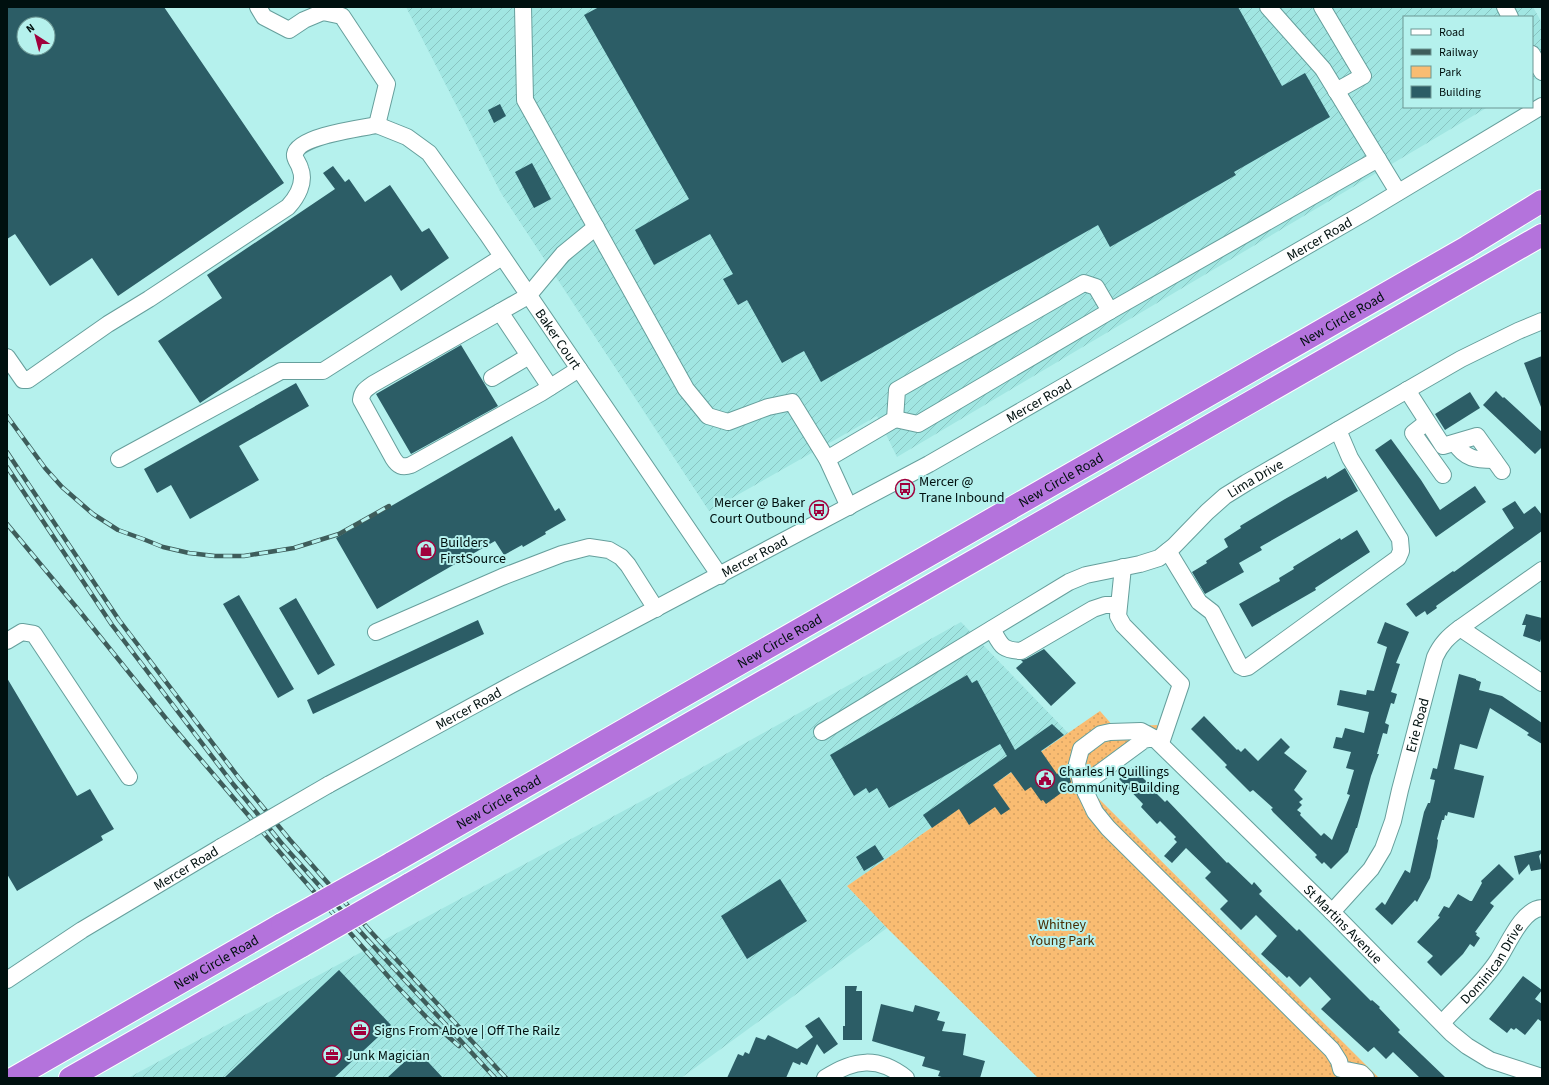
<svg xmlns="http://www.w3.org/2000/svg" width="1549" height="1085" font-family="'Source Sans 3',sans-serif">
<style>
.industrial{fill:url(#industrial-furrows)}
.green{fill:url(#green-dots)}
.building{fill:#2c5d66;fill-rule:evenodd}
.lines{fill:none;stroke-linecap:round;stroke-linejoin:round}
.minor-casing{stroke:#669f9c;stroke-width:18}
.highway-casing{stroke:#fff;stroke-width:24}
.minor{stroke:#fff;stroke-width:16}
.highway{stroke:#b473dc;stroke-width:22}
.rail-casing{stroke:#3e5d5b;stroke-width:4.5}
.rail{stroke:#b5f1ed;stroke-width:3;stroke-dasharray:9;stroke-linecap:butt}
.minor-bridge-casing{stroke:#669f9c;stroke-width:18;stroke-linecap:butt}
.highway-bridge-casing{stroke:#fff;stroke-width:24;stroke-linecap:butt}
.minor-bridge{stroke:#fff;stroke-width:16}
.highway-bridge{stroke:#b473dc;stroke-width:22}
.labels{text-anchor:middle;stroke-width:4;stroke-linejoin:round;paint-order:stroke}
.street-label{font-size:14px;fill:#00100f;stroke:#b5f1ed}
.poi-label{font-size:14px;fill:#00100f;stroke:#b5f1ed;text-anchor:start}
.park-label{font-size:14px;fill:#492d04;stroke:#b5f1ed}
</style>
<defs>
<pattern id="industrial-furrows" width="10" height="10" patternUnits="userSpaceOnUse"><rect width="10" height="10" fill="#a1e6e2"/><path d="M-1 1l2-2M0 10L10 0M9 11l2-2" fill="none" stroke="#89c4c1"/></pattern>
<pattern id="green-dots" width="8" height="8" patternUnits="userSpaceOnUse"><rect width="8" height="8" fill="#f9bc72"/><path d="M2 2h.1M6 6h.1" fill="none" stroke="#d4a162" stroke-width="1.8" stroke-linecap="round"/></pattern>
</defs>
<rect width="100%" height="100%" fill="#b5f1ed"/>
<path class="industrial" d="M406,7H1533L1542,23V75L1532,81V17H1404V107H1488L897,457L877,416L709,511L501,193Z
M961,622L1068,733L847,886L887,928L681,1078H128L651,796Z"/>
<path class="green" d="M1100,711L1114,727L1157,725L1163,732L1090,790L1379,1078H1038L887,928L847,886Z"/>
<path class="building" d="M7,7H164L284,183L118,296L92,258L50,286L15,234L7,239ZM24,24H48V48H24Z
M599,7H1238L1282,86L1305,73L1330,117L1234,172L1236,175L1110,247L1098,225L821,382L804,351L782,363L747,300L738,305L723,279L733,274L710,234L654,265L635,230L689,199L584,15Z
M500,104L506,116L494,123L488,110Z
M532,163L551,199L534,208L515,172Z
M333,166L345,182L349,179L365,202L390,185L422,232L429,228L449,258L401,291L391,275L200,403L158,341L222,298L207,275L335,189L323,173Z
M461,345L498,406L411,454L376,394Z
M1542,356V407H1541L1524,363Z
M296,383L309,406L239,446L259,480L190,519L171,485L157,493L144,469Z
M1496,391L1503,398L1504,397L1542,432V447L1535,454L1483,405Z
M1470,392L1480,408L1445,430L1435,414Z
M512,436L555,511L559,508L566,520L545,532L546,534L523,547L522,545L504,555L495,541L377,609L336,538Z
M1391,439L1421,480L1440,510L1475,486L1486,502L1436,537L1375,450Z
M1345,468L1358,491L1260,547L1262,550L1239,563L1244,572L1205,594L1192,572L1207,563L1206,561L1228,547L1224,539L1241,528L1240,526L1285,499L1326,476L1327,479Z
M1515,501L1524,514L1535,506L1542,515V531L1436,606L1437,608L1427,615L1425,611L1416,617L1406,604L1453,571L1454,572L1514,528L1502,509Z
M1357,530L1370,552L1315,588L1316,590L1252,627L1239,604L1280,581L1279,578L1294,569L1293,567L1340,538L1341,540Z
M239,595L294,689L278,698L223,604Z
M296,598L335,665L318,675L279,608Z
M1526,614L1542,618V636L1540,642L1523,636L1526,625H1522Z
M478,620L484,634L313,714L307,700Z
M1385,622L1409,632L1396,663L1400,664L1391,692L1397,694L1394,704L1391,703L1385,723L1389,725L1387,734L1383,733L1377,754H1379L1371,776L1357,828H1356L1348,852L1331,869L1324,862L1322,864L1315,857L1317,855L1273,812L1271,809L1273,808L1253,790L1250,792L1225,767L1227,765L1191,729L1204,716L1237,750L1238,749L1241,752L1245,748L1258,761L1281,738L1290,747L1284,753L1307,771L1294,790L1303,799L1299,802L1302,805L1297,810L1301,813L1300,815L1321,836L1324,833L1332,840L1350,795L1347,794L1354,770L1346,768L1351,752L1333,748L1336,737L1342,738L1345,728L1364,733L1369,712L1337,705L1340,690L1366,695L1367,690L1374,691L1387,647L1377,643Z
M1044,649L1076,683L1051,706L1016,668L1023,662L1021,660L1026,659Z
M1459,674L1476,679V680L1481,682L1479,690L1502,696L1542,723V744L1527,735L1529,733L1490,708L1477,749L1460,744L1454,769L1484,776L1474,818L1448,812L1447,816L1445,815L1444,820H1442L1437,839L1438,840L1437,847L1430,878L1417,902L1415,900L1392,925L1375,909L1382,902L1385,905L1405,870L1410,873L1424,812L1428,803H1430L1435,780L1430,779L1433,768L1437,769Z
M967,675L972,683L977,680L1015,750L1052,724L1064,735L1041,751L1057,774L1067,767L1071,782L1066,786L1068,788L1046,804L1043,800L1041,801L1031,787L1025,791L1011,772L993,785L1010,809L1001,815L995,807L969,825L959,809L932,828L923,815L1007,756L1000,744L889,808L877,788L869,793L866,788L854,796L830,755Z
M7,678L77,796L90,789L114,829L101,836L103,840L17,891L7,874Z
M1132,767L1150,785L1149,786L1165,802L1167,800L1227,863L1228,862L1252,885L1254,882L1262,891L1259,894L1297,931L1299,929L1371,1001L1372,1000L1380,1007L1379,1008L1400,1030L1398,1032L1446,1078H1420L1393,1052L1386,1059L1374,1047L1368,1052L1321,1009L1331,999L1310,977L1300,987L1289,976L1287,978L1261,954L1277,936L1256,915L1241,930L1220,909L1228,901L1205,878L1211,872L1186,848L1172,863L1164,856L1177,842L1174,839L1176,837L1160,821L1157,824L1141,807L1143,804L1119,779Z
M875,845L884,859L864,871L856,857Z
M1542,850V852L1539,856L1542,869L1531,871L1529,864L1519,875L1514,856Z
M1499,864L1514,879L1490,903L1494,906L1475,932L1477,933L1476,935L1480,938L1474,947L1470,944L1463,954L1441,976L1427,962L1433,956L1417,942L1440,917L1438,916L1444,906L1449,908L1458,894L1470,901H1472L1482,883L1481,881Z
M780,879L807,921L747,959L721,916Z
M339,970L391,1025L334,1078H224Z
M1523,976L1542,990L1535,999L1542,1004V1022L1538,1019L1525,1035L1516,1028L1514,1030L1511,1028L1507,1033L1489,1019Z
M845,986H857L856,991H862V1040H843V1026H845Z
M881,1004L913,1012L915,1005L940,1012L937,1020L945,1022L942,1031L966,1034L963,1055L985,1061L980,1078H945L938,1076L940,1071L922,1066L925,1057L872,1041Z
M819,1017L838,1044L824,1054L817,1044L807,1065L801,1062L800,1065L793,1062L786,1078H727L738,1054L743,1056L745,1052L749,1054L756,1037L765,1040L768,1035L797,1049L813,1037L805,1026Z
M417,1050L443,1078H387Z"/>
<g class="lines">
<g class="minor-casing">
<g id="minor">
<path d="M258,7L264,17L289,30L304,20L323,12L342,16L387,84L377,125"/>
<path d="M523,7L525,100L686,389L708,416L728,422L768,407L792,402L827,459L849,507"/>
<path d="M1268,7L1323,69L1398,192"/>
<path d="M1322,7L1363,76L1336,91"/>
<path d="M1505,7L1510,17"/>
<path d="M1532,54L1542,72"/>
<path id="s1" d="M377,125L407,137L429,153L487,234L720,576"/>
<path d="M500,312L550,387"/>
<path d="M7,357L23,380H28L108,324L149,299L288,207C297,197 306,182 300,168C299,163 294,159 295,154C298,136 362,128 377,125"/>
<path d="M579,369L541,393L411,465C402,468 398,466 393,458L361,400C362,391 366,389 373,384L528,296L563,254L596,227"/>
<path d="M492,378L529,356"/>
<path d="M1407,390L1443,446L1477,436L1502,471"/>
<path d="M895,419L918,424L1110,311"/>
<path d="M1427,422L1413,433L1443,475"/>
<path d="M1455,443C1465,459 1476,460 1494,460"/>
<path d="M119,459L281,371H323L502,257"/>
<path d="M827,459L895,419L897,390L1084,283L1096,287L1110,311L1378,159"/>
<path d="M1168,551L1199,602L1212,612L1240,666L1244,668L1248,667L1398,558L1401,551L1400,539L1350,458L1338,430"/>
<path d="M1123,567L1118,616L1123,625L1181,684L1161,743"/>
<path d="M1460,628L1542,683"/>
<path d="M992,629C1001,645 1001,650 1021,651L1093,609L1105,605H1118"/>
<path d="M376,632L502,577L562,554L589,547L609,550L621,557L628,565L656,609"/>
<path d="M7,641L22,632L34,634L129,777"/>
<path id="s2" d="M822,732L1069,582L1086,575L1140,564L1159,558L1174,546L1207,512L1225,496L1246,483L1461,359L1518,331L1542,321"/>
<path id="s3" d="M328,785L511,685L929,464L1364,213L1542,106"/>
<path d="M1086,793L1081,782L1077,764L1081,749L1101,734L1110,732L1141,731L1154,738"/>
<path id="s4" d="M1332,912L1371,869L1383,849L1393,821L1400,790L1435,657C1441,644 1448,637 1460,628L1542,570"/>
<path id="s5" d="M7,980L82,930L221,847"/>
<path id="s6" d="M1442,1023C1461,1002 1483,983 1498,960C1508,945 1522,909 1542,908"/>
<path d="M825,1078C854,1059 878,1056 906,1078"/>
<path id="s7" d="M1366,1078L1361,1073L1341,1069L1339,1061L1332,1050L1108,828L1095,812L1086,793L1087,782L1144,740L1154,738L1332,912L1451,1033L1467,1046L1490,1060L1542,1077"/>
</g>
</g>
<g class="highway-casing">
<g id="highway">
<path id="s8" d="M390,864L1467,247L1542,201"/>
<path d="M408,885L1542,235"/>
<path id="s9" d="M14,1078L282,924"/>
<path d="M70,1078L302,946"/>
</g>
</g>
<use href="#minor" class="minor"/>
<use href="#highway" class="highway"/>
<g class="rail-casing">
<path id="rail" d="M7,416L45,468L62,487L93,514L118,530L143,539L163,547L189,553L215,556H244L294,548L339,534L389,506
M7,452L119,620L239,778L290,840L372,933L506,1078
M7,467L112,625L233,784L283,845L366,938L495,1078
M7,524L77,608L168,721L295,870L394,983L429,1020L459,1046"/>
</g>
<use href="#rail" class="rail"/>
<g class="minor-bridge-casing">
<path id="minor-bridge" d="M221,847L328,785"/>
</g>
<g class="highway-bridge-casing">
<path id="highway-bridge" d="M282,924L390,864
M302,946L408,885"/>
</g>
<use href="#minor-bridge" class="minor-bridge"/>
<use href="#highway-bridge" class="highway-bridge"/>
</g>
<defs>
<g id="bus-ring" transform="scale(1)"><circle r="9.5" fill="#b5f1ed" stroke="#a0003c" stroke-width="1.5"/><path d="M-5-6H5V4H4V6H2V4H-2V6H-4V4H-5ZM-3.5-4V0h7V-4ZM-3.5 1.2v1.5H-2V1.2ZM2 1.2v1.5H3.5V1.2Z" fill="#a0003c"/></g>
<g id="shop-ring" transform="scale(1)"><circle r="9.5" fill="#b5f1ed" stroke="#a0003c" stroke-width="1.5"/><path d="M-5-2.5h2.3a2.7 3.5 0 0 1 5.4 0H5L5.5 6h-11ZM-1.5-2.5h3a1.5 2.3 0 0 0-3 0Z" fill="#a0003c"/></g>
<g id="civic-ring" transform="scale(1)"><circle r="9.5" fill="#b5f1ed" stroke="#a0003c" stroke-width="1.5"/><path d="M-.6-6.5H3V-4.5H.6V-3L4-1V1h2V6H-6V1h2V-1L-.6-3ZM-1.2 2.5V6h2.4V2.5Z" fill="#a0003c"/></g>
<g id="office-ring" transform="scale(1)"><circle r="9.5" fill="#b5f1ed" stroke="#a0003c" stroke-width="1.5"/><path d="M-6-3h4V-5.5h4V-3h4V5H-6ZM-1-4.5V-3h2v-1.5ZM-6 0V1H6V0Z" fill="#a0003c"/></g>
</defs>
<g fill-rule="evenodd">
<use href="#bus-ring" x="905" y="489"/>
<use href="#bus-ring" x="819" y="510"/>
<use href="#shop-ring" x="426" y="550"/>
<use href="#civic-ring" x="1045" y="779"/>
<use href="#office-ring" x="360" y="1030"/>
<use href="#office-ring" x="332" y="1055"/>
</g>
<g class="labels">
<g class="street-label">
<text dy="5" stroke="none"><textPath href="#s3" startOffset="1132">Mercer Road</textPath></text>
<text dy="5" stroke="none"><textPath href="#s8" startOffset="1097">New Circle Road</textPath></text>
<text dy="5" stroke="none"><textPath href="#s1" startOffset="286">Baker Court</textPath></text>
<text dy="5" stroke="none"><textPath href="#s3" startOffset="808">Mercer Road</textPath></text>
<text dy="5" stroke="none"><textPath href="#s2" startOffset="508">Lima Drive</textPath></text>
<text dy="5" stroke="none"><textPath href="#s8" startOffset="773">New Circle Road</textPath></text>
<text dy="5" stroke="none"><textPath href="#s3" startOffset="484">Mercer Road</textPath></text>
<text dy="5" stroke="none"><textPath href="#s8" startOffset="449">New Circle Road</textPath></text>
<text dy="5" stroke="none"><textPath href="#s3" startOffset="160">Mercer Road</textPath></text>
<text dy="5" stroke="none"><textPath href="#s4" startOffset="210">Erie Road</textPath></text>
<text dy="5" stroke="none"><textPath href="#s8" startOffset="125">New Circle Road</textPath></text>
<text dy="5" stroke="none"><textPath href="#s5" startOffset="211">Mercer Road</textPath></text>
<text dy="5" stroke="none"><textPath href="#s7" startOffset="763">St Martins Avenue</textPath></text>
<text dy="5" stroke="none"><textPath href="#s9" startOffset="233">New Circle Road</textPath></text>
<text dy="5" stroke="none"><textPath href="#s6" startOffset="78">Dominican Drive</textPath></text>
</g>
<g class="poi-label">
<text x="919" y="486">Mercer @<tspan x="919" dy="16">Trane Inbound</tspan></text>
<text x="805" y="507" text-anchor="end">Mercer @ Baker<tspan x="805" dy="16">Court Outbound</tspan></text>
<text x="440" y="547">Builders<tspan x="440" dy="16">FirstSource</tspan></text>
<text x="1059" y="776">Charles H Quillings<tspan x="1059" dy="16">Community Building</tspan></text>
<text x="374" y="1035">Signs From Above | Off The Railz</text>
<text x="346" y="1060">Junk Magician</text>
</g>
<g class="park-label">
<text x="1062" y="929">Whitney<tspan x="1062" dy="16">Young Park</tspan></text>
</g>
</g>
<rect width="1549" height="1085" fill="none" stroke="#00100f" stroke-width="16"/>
<rect x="1403" y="16" width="130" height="92" fill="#b5f1ed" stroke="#6d9794"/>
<rect x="1411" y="29" width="20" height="6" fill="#ffffff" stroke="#6d9794"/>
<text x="1439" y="36" font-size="12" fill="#00100f">Road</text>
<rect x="1411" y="49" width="20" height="6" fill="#3e5d5b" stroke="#6d9794"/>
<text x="1439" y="56" font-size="12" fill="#00100f">Railway</text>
<rect x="1411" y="66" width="20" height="12" fill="#f9bc72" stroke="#6d9794"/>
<text x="1439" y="76" font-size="12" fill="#00100f">Park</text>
<rect x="1411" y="86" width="20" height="12" fill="#2c5d66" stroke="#6d9794"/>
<text x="1439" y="96" font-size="12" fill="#00100f">Building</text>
<g transform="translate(36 36) rotate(324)"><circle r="19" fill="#b5f1ed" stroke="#6d9794"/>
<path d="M0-3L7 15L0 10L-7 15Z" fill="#a0003c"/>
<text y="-6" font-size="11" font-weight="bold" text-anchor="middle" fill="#00100f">N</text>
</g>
</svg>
